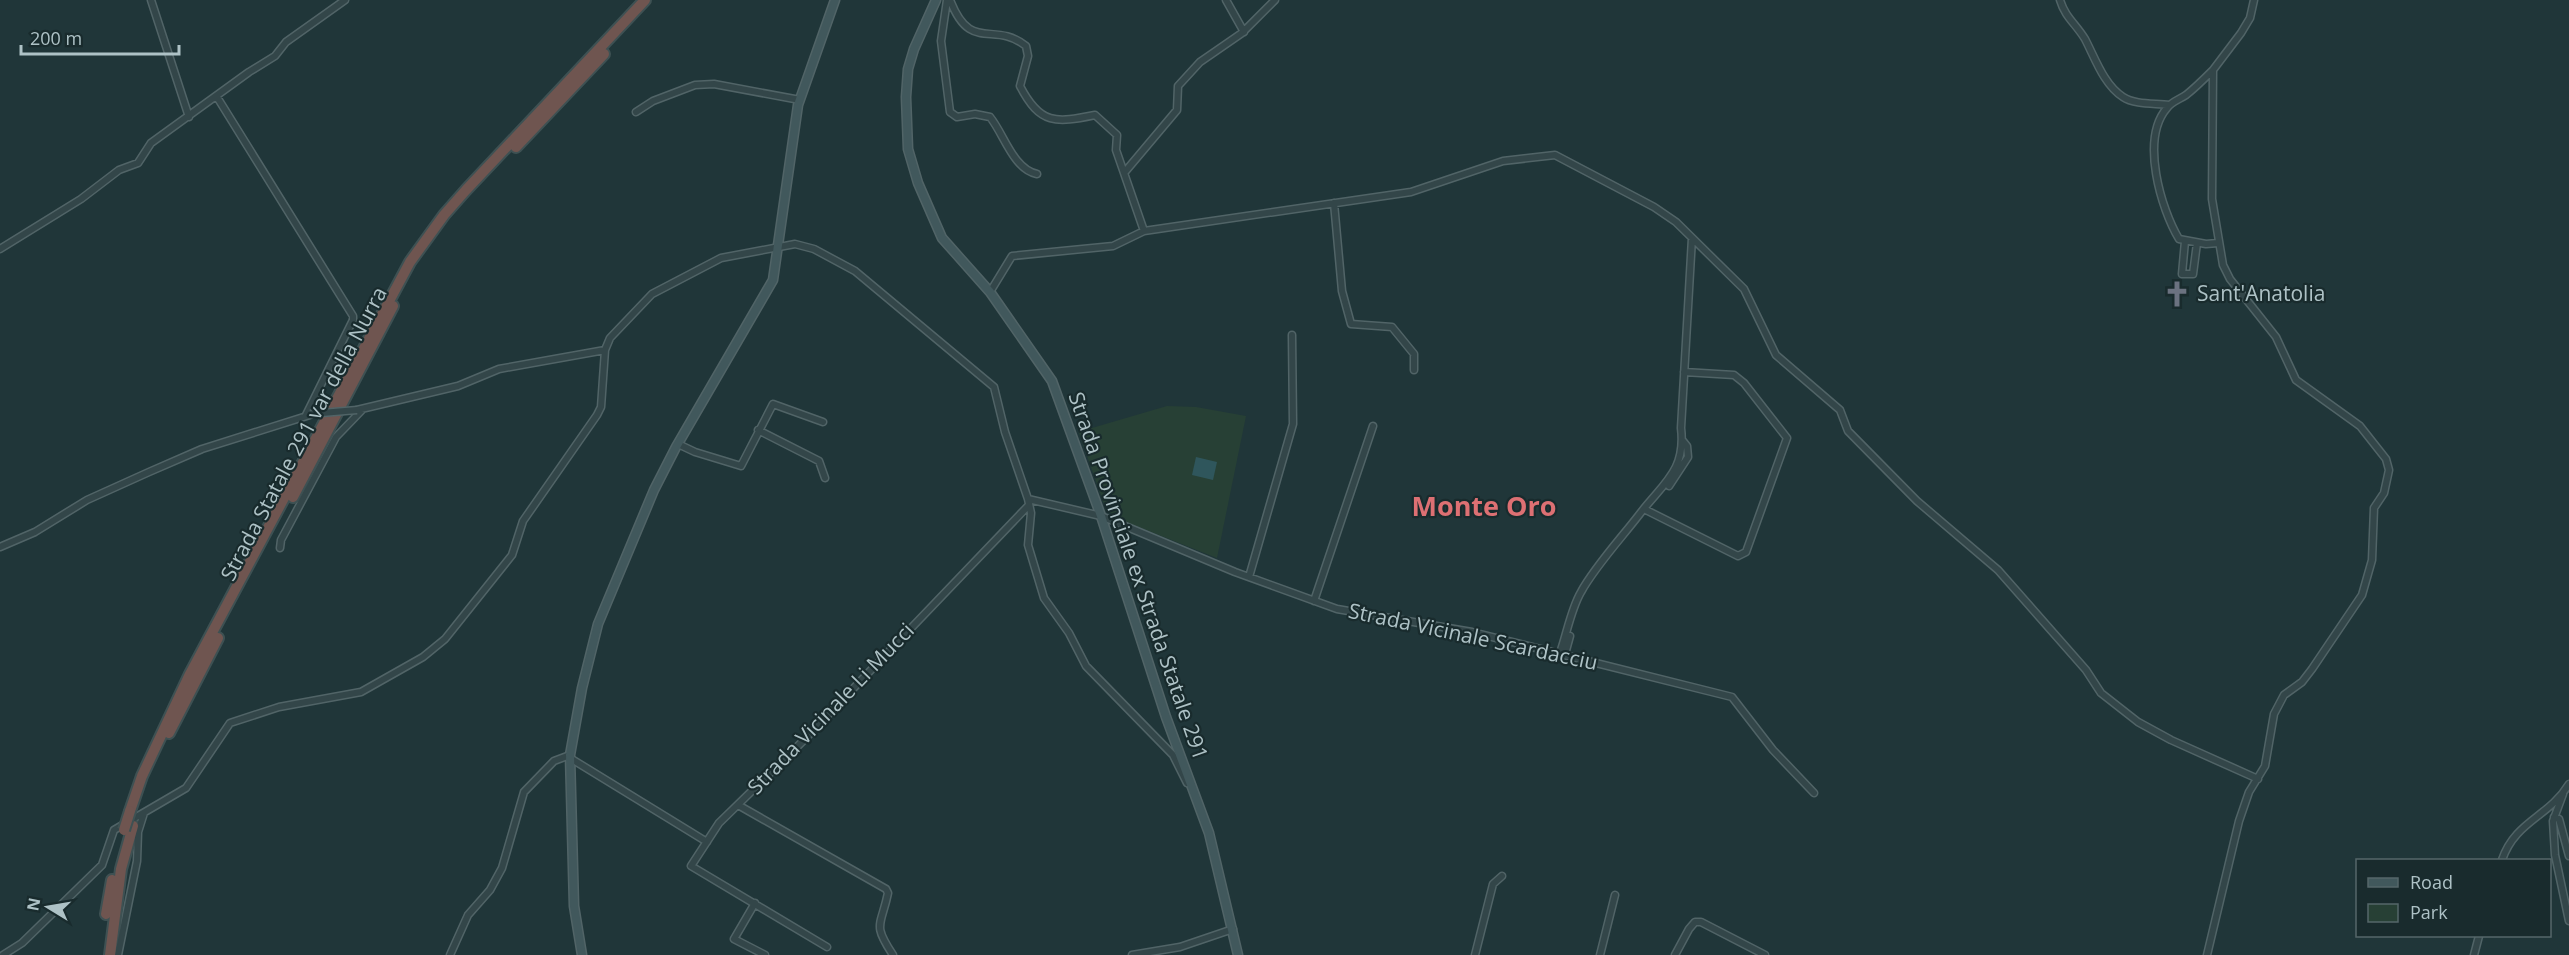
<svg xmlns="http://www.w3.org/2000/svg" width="2569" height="955" font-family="'Open Sans',sans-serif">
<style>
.green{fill:#274035}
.water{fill:#2f565c}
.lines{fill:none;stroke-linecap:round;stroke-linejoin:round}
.street-casing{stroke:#516467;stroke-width:9}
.secondary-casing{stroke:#516467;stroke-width:11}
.highway-casing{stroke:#3e5153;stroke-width:14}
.street{stroke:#334649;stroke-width:6}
.secondary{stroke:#41585c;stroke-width:8}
.highway{stroke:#6f5550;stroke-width:10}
.street-bridge-casing{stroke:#516467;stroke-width:9;stroke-linecap:butt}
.highway-bridge-casing{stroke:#3e5153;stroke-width:14;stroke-linecap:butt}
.street-bridge{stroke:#334649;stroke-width:6}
.highway-bridge{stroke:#6f5550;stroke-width:10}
.labels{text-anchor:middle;stroke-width:4.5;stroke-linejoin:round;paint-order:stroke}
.poi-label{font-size:21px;fill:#aec2c6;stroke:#192b2d;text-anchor:start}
.street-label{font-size:21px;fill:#aec2c6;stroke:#192b2d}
.district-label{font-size:27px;font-weight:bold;fill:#dd7073;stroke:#192b2d}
</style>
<rect width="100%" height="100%" fill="#203639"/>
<path class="green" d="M1167,406L1196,407L1246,416L1217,558L1121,520L1106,510L1077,427L1092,428Z"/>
<path class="water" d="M1196,457L1217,462L1213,480L1192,475Z"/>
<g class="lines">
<g class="street-casing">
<path id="street" d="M151,0L189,117
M947,0L941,41L950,112L957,117L975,114L990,117C1004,134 1013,169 1037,174
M950,0C971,54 993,20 1026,46L1028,56L1020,86C1040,125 1056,123 1095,115L1117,135L1116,150L1124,173
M1226,0L1244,32
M2060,0C2065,17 2076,24 2085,39C2095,58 2104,85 2123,97C2135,105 2156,103 2169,105
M2213,70C2204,79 2195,88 2186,95C2180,99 2171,102 2167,108C2140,139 2161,209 2179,239L2206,244L2218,243
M217,97L353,316V320L306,415
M636,112L653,101L695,85L714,84L800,100
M1334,203L1342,291L1351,324L1392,327L1414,354V370
M1144,231L1124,173L1177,110L1178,86L1200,62L1242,33L1275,0
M2185,241L2182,274H2193L2197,243
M0,249L81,199L119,170L138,163L151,143L249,72L275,56L286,42L345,0
M990,292L1012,256L1113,246L1144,231L1411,192L1503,161L1555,155L1654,207L1676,222L1744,289L1776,355L1840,410L1848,431L1917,501L1998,570L2086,670L2101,693L2138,722L2171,740L2258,779
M357,410L458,386L499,369L605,350
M758,430L819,461L825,478
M678,444L695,452L741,466L773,404L823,422
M1669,486L1688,457L1687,446L1683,441
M1028,499L1101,516L1235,572L1337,609L1472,632L1732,697L1773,750L1814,793
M1644,509L1738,556L1746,552L1787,438L1744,383L1734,375L1684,372
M0,547L35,532L87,500L149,472L202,449L310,415
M280,548L281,540L336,437L362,410
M1249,577L1293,424L1292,335
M1314,601L1373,426
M1560,653C1567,633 1571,609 1581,592C1595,566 1624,535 1642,511C1665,482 1686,469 1681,428L1692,238
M1565,654L1570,636
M570,758L707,842
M2563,794L2553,821L2555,855L2569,921
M738,805L886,889L888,893C881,927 872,923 893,955
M2554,817L2559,819L2569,856
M2502,860C2515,821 2549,817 2569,784
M755,903L734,939L765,955
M827,947L691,866L719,823L803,741L1029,505
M3,955L22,943L102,865L114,830L186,788L230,723L279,707L361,692L423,657L445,639L512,555L523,521L597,415L601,407L605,350L610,338L652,294L721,258L795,244L814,249L855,271L994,387L1005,432L1028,499L1031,513L1028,545L1044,598L1069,633L1086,666L1173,755L1187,783
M118,955L137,861L138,832L144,813
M450,955L468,915L490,890L502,868L524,792L554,761L570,755
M1132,955L1180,947L1233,929
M1475,955L1493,884L1502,876
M1600,955L1615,895
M1675,955L1689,929L1695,922H1701L1765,955
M2207,955L2239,821L2249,792L2265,766L2274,714L2284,695L2302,682L2312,669L2362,595L2372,560L2374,508L2384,493L2389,470L2386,459L2360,426L2296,380L2276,337L2230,279L2223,265L2212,199L2213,70L2241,33L2250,18L2254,0
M2474,955L2479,936"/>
</g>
<g class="secondary-casing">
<path id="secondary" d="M936,0L914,49L908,69L906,97L908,149L918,183L942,238L990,292L1052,381L1101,516L1166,717L1209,833L1238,955
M582,955L574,906L570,755L582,688L598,624L654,490L676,447L773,280L798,105L835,0"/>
</g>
<g class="highway-casing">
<path id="highway" d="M516,147L604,54
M293,497L393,306
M169,733L218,638
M130,811L142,776L190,674L410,262L444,215L466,190L645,0
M106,914L112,880
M110,955L121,869L133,826"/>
</g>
<use href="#street" class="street"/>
<use href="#secondary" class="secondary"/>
<use href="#highway" class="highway"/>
<g class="street-bridge-casing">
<path id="street-bridge" d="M310,414L357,410"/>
</g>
<g class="highway-bridge-casing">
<path id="highway-bridge" d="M124,830L130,811"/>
</g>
<use href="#street-bridge" class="street-bridge"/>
<use href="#highway-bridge" class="highway-bridge"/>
</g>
<defs>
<g id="church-bare" transform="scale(2.07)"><path d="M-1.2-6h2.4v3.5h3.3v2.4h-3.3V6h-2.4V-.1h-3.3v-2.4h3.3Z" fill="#6b7280" stroke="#192b2d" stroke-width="2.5" paint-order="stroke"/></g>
</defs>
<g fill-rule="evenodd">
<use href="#church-bare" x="2177" y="294"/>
</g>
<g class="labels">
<g class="poi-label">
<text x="2197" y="301">Sant'Anatolia</text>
</g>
<g class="street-label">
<text transform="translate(304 434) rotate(-62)" y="7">Strada Statale 291 var della Nurra</text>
<text transform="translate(1138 576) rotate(71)" y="7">Strada Provinciale ex Strada Statale 291</text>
<text transform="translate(1473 637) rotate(12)" y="7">Strada Vicinale Scardacciu</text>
<text transform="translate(831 709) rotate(-46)" y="7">Strada Vicinale Li Mucci</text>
</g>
<g class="district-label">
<text x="1484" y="516">Monte Oro</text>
</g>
</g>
<rect x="2356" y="859" width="195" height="78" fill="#192b2d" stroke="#55676a" stroke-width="1.5"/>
<rect x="2368" y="878" width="30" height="9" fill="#41585c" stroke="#55676a" stroke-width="1.5"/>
<text x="2410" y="889" font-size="18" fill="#aec2c6">Road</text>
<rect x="2368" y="904" width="30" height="18" fill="#274035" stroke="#55676a" stroke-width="1.5"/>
<text x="2410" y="919" font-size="18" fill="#aec2c6">Park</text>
<g transform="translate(48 907) rotate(281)" stroke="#192b2d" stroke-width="4.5" paint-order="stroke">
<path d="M0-4.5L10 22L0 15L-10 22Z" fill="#aec2c6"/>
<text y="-9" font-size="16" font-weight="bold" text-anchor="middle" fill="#aec2c6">N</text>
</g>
<path d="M21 45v9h158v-9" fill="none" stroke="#aec2c6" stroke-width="3"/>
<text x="30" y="45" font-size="18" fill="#aec2c6" stroke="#192b2d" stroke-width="4.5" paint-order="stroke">200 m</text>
</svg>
